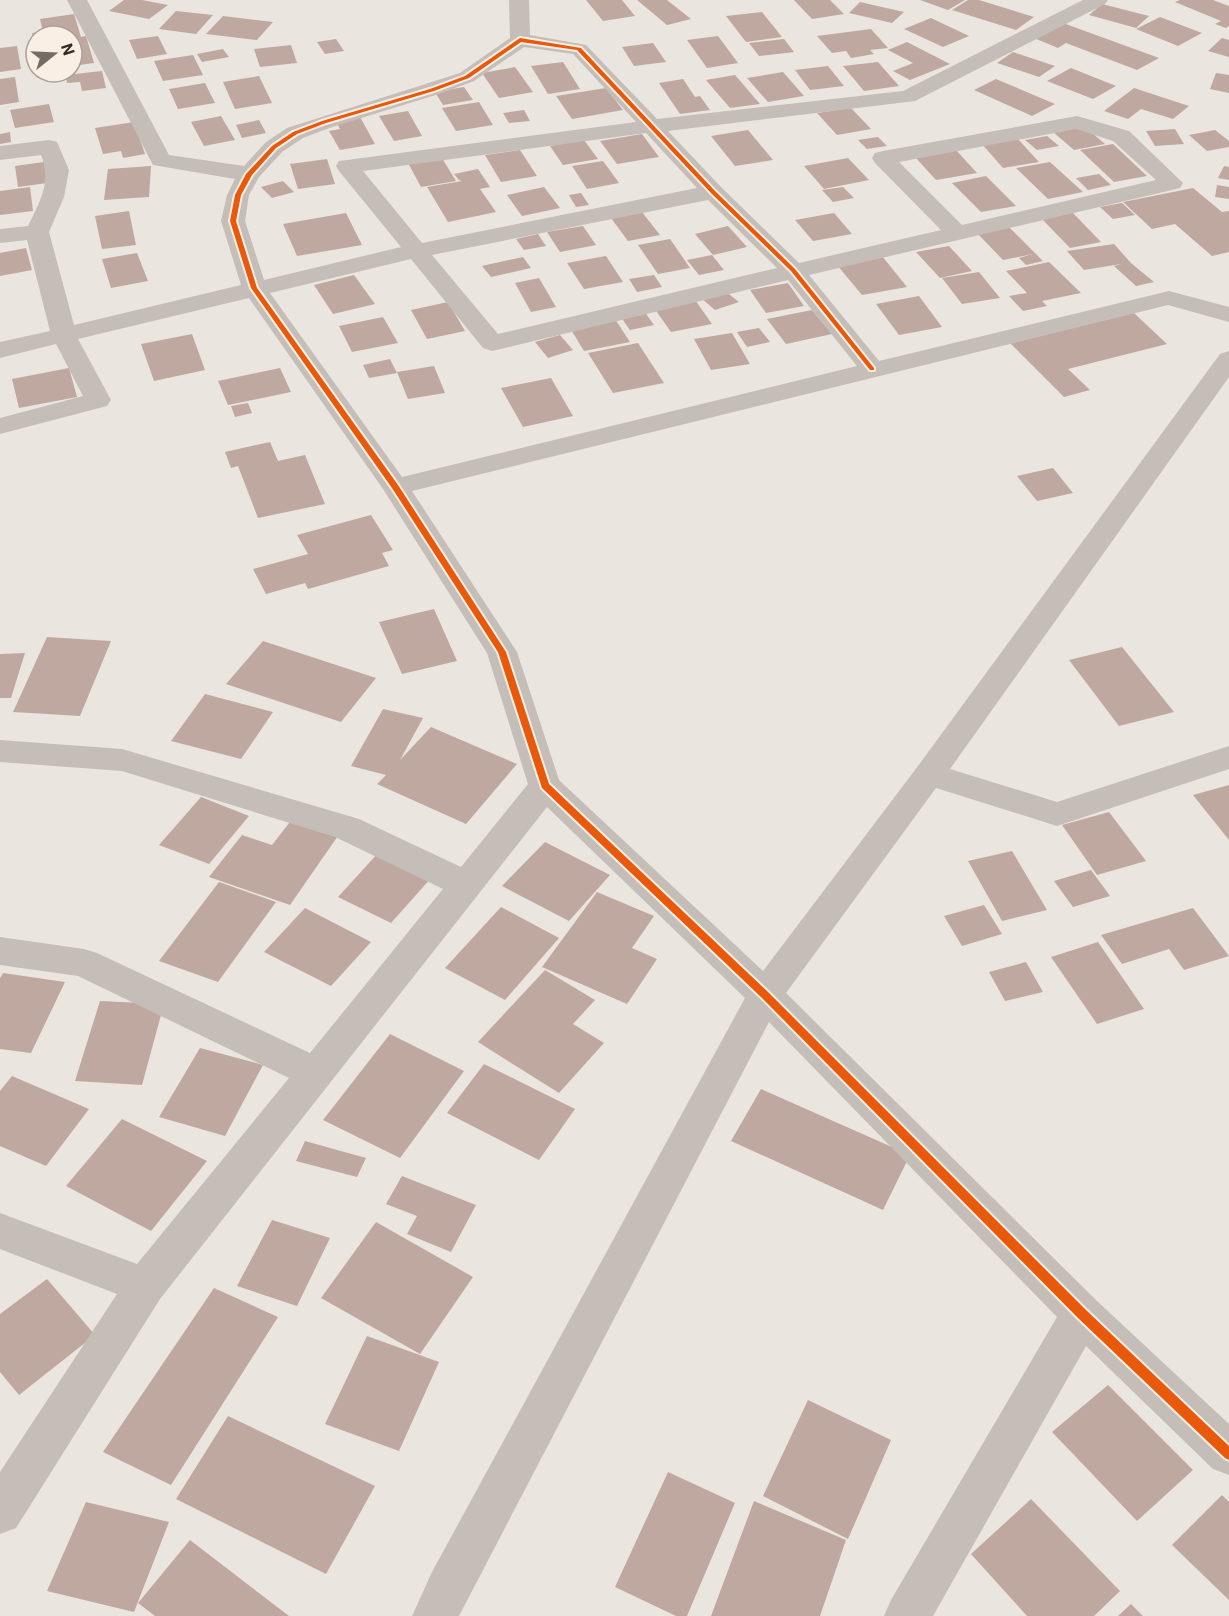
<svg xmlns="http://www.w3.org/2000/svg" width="1229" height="1616" font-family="Roboto,sans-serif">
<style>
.building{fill:#bfa8a0}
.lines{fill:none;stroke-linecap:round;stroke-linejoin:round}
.minor{fill:#c4bdb8;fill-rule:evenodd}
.cycleway-casing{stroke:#f9efe5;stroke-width:4}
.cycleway{fill:#e8590c;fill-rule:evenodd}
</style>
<rect width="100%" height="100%" fill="#ebe5df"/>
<path class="building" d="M124,0H142L168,5L149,19L109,11Z
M586,0H622L635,16L603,21Z
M637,0H667L691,19L667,25Z
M794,0H830L844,14L812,19Z
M920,0H965L948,10Z
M968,0H979L1034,17L1016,30L952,10Z
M1180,0H1213L1229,6V26L1226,28L1215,24L1221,21L1175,2Z
M860,2L904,12L892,23L849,13Z
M1102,4L1149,16L1136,28L1089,15Z
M176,11L213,15L196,34L159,29Z
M762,12L782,37L746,42L726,16Z
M74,14L81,37L86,36L94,63L72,66V36H36L35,44L32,33L43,32L40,19Z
M223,16L273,22L257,40L206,34Z
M1160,17L1202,33L1178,46L1136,29Z
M931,18L969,36L943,47L904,29Z
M1063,23L1159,58L1137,70L1066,43L1058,48L1034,38Z
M871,29L888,48L870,50L874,54L851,58L846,51L832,53L817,36Z
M158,36L167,54L137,59L129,40Z
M718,36L738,63L707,68L687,40Z
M1222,38L1229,40V57L1208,51Z
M336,39L344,51L325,54L317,42Z
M784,39L794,52L759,56L749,43Z
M907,42L950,64L910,80L893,71L913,63L888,50Z
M653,43L666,62L634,66L622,47Z
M291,45L297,63L260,67L254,49Z
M17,46L21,69L0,72V48Z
M223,49L229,57L202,62L197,54Z
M1013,52L1055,66L1039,77L997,63Z
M193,55L203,75L163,81L154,61Z
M563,62L580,89L548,94L531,66Z
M878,62L899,86L864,91L843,66Z
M828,66L844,86L810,90L795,70Z
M515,67L533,92L499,98L482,73Z
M1071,68L1116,86L1093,99L1047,81Z
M102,71L106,88L82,91L80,82L67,83L66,75Z
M783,72L804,96L768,102L747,78Z
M1216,73L1229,75V93L1210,89Z
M735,75L760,104L730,108L706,80Z
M259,76L272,103L235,109L223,82Z
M15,77L19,102L0,105V79Z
M683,79L695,97L700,96L710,110L680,114L659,83Z
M996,79L1055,104L1032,116L974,90Z
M205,83L215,103L178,109L169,89Z
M464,87L473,100L443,105L435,92Z
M606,88L623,110L572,119L556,96Z
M1134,88L1189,106L1173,119L1141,109L1128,119L1104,111Z
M479,102L493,125L456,131L442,108Z
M49,104L54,122L15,128L10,110Z
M851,108L871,129L837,135L817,113Z
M524,110L530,121L509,123L503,113Z
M408,111L422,136L394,141L379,116Z
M221,116L235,140L204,146L191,122Z
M360,117L375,144L340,150L329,131L340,129L336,121Z
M259,120L266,133L242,138L236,125Z
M134,122L145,154L123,158L121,151L103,154L95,128Z
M1084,126L1105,144L1074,150L1053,132Z
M1175,129L1184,144L1155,146L1146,131Z
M748,130L773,160L735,166L711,136Z
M1215,130L1229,141V147L1207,151L1189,135Z
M10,132L11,142L0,144V134Z
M642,134L659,157L617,164L600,141Z
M1047,136L1059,146L1037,150L1025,140Z
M878,137L887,146L867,149L858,140Z
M1017,138L1039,162L1003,168L981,143Z
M584,140L598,159L563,165L550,146Z
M1113,144L1147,176L1114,182L1080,150Z
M520,150L537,176L501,182L485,155Z
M956,150L977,173L936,180L915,157Z
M442,158L456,181L421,187L408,163Z
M848,158L869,180L824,189L804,166Z
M327,159L335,184L298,189L290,164Z
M603,161L619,183L587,189L572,166Z
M44,162L47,183L18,187L15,166Z
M1050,162L1083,192L1048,199L1016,168Z
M151,166L149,197L104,200L108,169Z
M1224,166L1229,167V180L1218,178Z
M478,169L490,187L480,189L496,212L448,222L427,187L462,181L459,180L454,174Z
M1099,174L1111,185L1088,190L1076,178Z
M986,176L1016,206L981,212L952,183Z
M283,181L294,192L272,198L261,187Z
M1217,185L1229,187V199L1215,197Z
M30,187L33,211L0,215V191Z
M544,187L560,208L522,216L507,195Z
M843,187L854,198L833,202L822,190Z
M1193,188L1222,212L1229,211V252L1212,256L1175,224L1152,229L1123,202Z
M581,193L589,205L576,207L569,195Z
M1122,203L1135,215L1113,219L1100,207Z
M129,211L136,245L102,249L95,216Z
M642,212L660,235L628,241L611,218Z
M1072,212L1101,242L1070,248L1041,218Z
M346,213L362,245L297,256L283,224Z
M834,213L852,234L813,241L795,220Z
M583,226L596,245L560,252L547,232Z
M728,226L747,247L713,255L695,234Z
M1008,226L1043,261L1026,265L1019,258L1033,254L1003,260L976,232Z
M538,234L546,246L524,250L516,239Z
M670,239L690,268L658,274L638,245Z
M1114,244L1131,263L1154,282L1136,286L1114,266L1121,264L1084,270L1067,251Z
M949,246L972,271L940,278L916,252Z
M26,248L32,270L0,276V253Z
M137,253L148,281L111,288L102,259Z
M712,255L724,270L699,275L687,260Z
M606,256L623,282L584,289L567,263Z
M882,256L907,287L862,295L837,265Z
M523,257L531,268L491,277L482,266Z
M1049,262L1081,293L1042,301L1047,306L1023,311L1009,296L1027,293L1006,271Z
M979,272L1000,298L962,304L942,278Z
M354,275L375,304L333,314L314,285Z
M654,275L662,287L637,292L629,279Z
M539,278L556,307L531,312L515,283Z
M788,283L804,306L766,313L750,290Z
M724,290L739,302L715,310L701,298Z
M919,296L942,327L899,335L876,304Z
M693,297L712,324L671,332L652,305Z
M448,302L465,331L427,339L411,310Z
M812,310L832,334L786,344L767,319Z
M644,311L654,325L630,330L620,316Z
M1134,313L1167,344L1068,369L1090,390L1064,397L1010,343Z
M383,317L398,343L352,352L339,326Z
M615,319L630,342L584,351L570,328Z
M759,328L770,342L747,347L737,332Z
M732,333L750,364L711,370L694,339Z
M192,334L205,370L154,381L141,344Z
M560,335L573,350L548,358L535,342Z
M638,343L664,383L613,393L588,353Z
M390,359L397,373L369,378L363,365Z
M434,366L445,393L408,399L397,372Z
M69,368L77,397L19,408L12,379Z
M280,368L291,392L228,405L218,381Z
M551,378L573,416L523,427L501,388Z
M248,403L252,413L235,417L231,406Z
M270,442L278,461L305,455L325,504L258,518L238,466L231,468L225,452Z
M1053,468L1073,493L1037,501L1017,476Z
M371,515L393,550L382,553L389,566L308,589L305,583L266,594L253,569L308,554L297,535Z
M434,609L457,661L402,674L379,622Z
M47,637L111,641L80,716L13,712Z
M263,641L376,678L341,722L226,684Z
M1122,647L1174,712L1119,726L1069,660Z
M25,653L11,698H0V654Z
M205,694L273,712L241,759L171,741Z
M383,709L423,718L400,760L431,727L517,764L466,824L377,784L386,775L351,766Z
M1229,785V840L1193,795Z
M201,797L249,816L209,864L159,845Z
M1109,812L1146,861L1097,875L1062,825Z
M293,818L340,833L290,905L209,877L242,835L272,845Z
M545,842L610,875L569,921L502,886Z
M1012,851L1047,910L1002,921L968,861Z
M379,852L432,877L391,923L338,897Z
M1091,870L1110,896L1073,907L1054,881Z
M219,882L276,902L218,982L159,961Z
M597,892L654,916L632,948L657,959L627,1004L542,967Z
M984,905L1002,934L962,946L944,916Z
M501,907L559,938L505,1000L445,968Z
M305,908L371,942L331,986L264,952Z
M1193,908L1229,956L1184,970L1169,949L1122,964L1101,935Z
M1098,942L1144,1009L1097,1024L1051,957Z
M1026,962L1043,992L1005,1001L989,972Z
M545,970L595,1000L573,1024L604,1043L559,1093L478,1042Z
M3,973L65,982L31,1053L0,1049V978Z
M100,1001L164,1004L142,1085L75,1081Z
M390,1034L464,1071L400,1158L323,1120Z
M200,1048L263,1065L225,1136L159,1117Z
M484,1064L575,1109L539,1160L447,1113Z
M12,1076L89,1109L46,1166L0,1146V1091Z
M761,1089L910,1155L883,1210L731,1141Z
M122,1119L207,1161L151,1231L66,1186Z
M305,1141L366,1158L357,1177L296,1161Z
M402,1176L476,1205L451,1252L407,1234L417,1216L386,1204Z
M272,1220L330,1238L297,1306L237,1286Z
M376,1222L473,1277L420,1354L321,1298Z
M47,1279L95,1335L19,1395L0,1372V1314Z
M214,1288L278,1317L171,1485L103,1452Z
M367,1336L439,1362L399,1451L325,1424Z
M1108,1385L1193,1470L1137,1521L1052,1432Z
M808,1400L891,1440L848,1539L763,1496Z
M228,1416L375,1486L326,1574L176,1499Z
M668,1472L735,1503L687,1616H676L615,1587Z
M1222,1495L1229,1502V1600L1172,1545Z
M1031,1499L1120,1591L1094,1616H1027L971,1554Z
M754,1501L846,1540L820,1616H711Z
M86,1502L169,1522L134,1612L47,1591Z
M190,1540L289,1616H155L138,1603Z
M1131,1604L1143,1616H1118Z"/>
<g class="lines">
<path class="minor" d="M67,0H87L169,155L244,166L266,142L287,128L460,73L510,38L509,0H529L530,35L586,45L657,119L903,91L1083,0H1108L1105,4L915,101L668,131L721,187L799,263L941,230L875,163L872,158L875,153L883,151L1077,116L1129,131L1183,183L1180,188L1172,190L809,275L879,361L1169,291L1229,307V322L1168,305L412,491L517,652L559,780L763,971L918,766L1220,354L1229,351V377L950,769L1057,802L1229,746V769L1057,826L936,788L786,993L1097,1301L1229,1424V1475L1213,1469L1086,1346L933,1616H884L891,1600L1057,1317L769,1022L459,1616H412L432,1572L745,998L547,807L160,1299L16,1528L0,1534V1472L117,1294L0,1249V1213L137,1264L289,1078L78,976L0,965V937L84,949L97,953L310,1053L443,889L335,837L122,771L0,762V740L122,749L359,819L461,867L528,784L487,653L383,489L249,298L78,339L111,400L107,406L0,434V418L83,396L56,344L0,358V342L50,331L27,240L0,243V229L28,226C40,201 52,182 41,155L0,160V146L49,140L57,142L69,170L64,197L49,232L74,325L241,285L221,221L227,195L235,179L153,165ZM524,47L573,54L636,122L339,161L336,166L339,171L401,247L264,280L245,221L249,195L259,177L282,152L303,138L332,127L439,94L474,81ZM1076,129L1113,141L1156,180L962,225L899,162ZM646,133L697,188L422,243L363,171ZM708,200L777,268L498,334L432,255ZM411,259L483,348L492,351L788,280L857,366L402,477L270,293Z"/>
<g class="cycleway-casing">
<path id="cycleway" d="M520,38L581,48L715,191L795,269L874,368V370H870L791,271L711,193L577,50L521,42L469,78L434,91L326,123L297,134L276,148L252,175L241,195L236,221L257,288L398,485L506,652L549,784L768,992L1086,1310L1229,1446V1460L1225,1458L1078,1318L762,998L542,788L498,652L392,488L251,288L230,221L235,195L246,174L272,146L293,132L322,121L430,89L465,76Z"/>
</g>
<use href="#cycleway" class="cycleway"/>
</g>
<g transform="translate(54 54) rotate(72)"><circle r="28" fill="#f9efe5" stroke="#aba099" stroke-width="1.5"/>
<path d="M0-4.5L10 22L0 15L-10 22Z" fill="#756b67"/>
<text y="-9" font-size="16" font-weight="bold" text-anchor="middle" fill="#352a26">N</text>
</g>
</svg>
